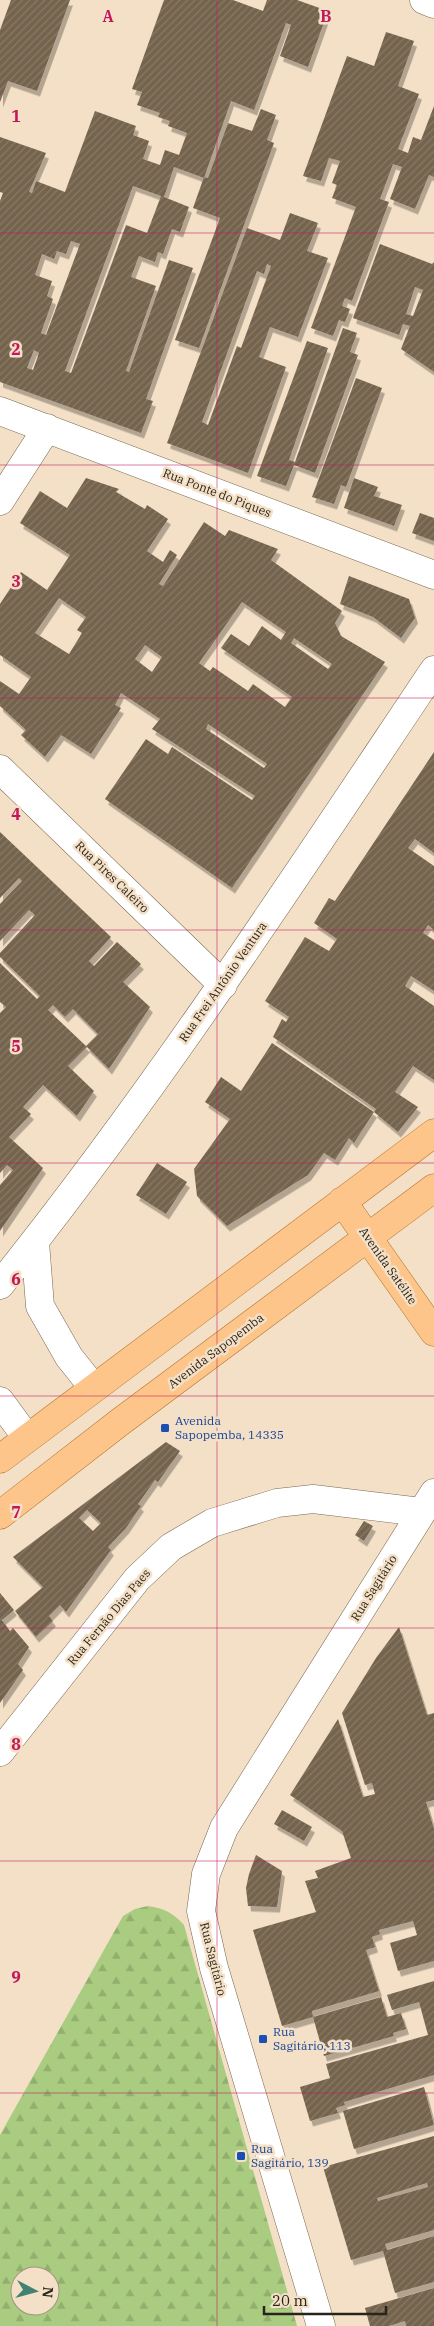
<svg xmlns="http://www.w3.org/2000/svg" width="434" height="2326" font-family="'IBM Plex Serif',serif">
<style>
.forest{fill:url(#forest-firs);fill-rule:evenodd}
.building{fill:url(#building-hatch);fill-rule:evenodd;filter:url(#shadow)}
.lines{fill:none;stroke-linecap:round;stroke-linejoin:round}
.minor-casing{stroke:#786851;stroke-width:29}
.major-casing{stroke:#b47430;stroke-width:29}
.minor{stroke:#fff;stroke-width:28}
.major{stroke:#fec58a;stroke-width:28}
.grid{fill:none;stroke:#c2185b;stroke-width:1;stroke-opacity:0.55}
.transit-dot{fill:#1a4fb4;stroke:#f3e0c6;stroke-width:2}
.labels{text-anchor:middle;stroke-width:5;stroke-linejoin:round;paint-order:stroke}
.street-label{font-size:12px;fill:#2a231a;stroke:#f3e0c6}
.transit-label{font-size:12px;fill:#164399;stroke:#f3e0c6;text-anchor:start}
.grid-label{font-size:16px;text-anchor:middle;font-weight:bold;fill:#c2185b;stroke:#f3e0c6;stroke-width:5;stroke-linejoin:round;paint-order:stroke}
</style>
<defs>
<pattern id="forest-firs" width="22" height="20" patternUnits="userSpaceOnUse" patternTransform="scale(1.25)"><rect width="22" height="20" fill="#a9cc80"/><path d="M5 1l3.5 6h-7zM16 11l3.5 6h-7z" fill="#92af6e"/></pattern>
<pattern id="building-hatch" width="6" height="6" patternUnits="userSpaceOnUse" patternTransform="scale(1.25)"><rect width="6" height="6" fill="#74644d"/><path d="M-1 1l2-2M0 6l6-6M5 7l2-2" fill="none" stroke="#877a68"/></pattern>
<filter id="shadow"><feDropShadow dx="3" dy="5.5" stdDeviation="0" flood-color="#0004"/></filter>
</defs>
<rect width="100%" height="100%" fill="#f3e0c6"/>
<path class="forest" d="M148,1906C164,1908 173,1913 184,1925L297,2326H0V2135L123,1916L135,1909ZM20,2276H50V2306H20Z"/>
<path class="building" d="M11,0H70L37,91L8,81L0,102V30Z
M164,0H233L263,11L267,0H297L328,11L308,67L280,56L291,25L286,23L254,110L231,101L204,178L174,167L164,197L189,207L180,232L172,229L163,254L158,252L155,262L139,256L131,277L156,286L126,371L129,372L169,260L193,268L146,399L153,401L141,433L0,382V201L3,193L0,192V137L46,153L29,192L32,193L36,181L65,192L95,111L136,126L133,135L149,141L143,159L160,165L165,150L179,155L187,133L168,126L170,121L158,117L160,113L137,105L142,92L132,89ZM133,186L161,196L147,233L126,225L71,373L65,371ZM71,241L80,244L46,335L41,333L53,299L47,296L52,281L35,275L42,254L54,259L57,251L66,254ZM34,350L39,353L33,370L27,368Z
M386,32L414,41L398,86L419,94L398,149L408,153L413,137L421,140L434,106V177L429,175L415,209L390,199L402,167L393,164L380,199L389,202L352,301L345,298L342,306L350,309L345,322L339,320L333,336L311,328L356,207L332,198L337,185L332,183L340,161L329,158L321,181L303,176L347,56L374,66Z
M261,109L276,115L267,140L274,143L199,348L175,340L220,218L193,208L204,177L208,178L228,123L252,131Z
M290,213L318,223L307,251L328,258L298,337L270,327L259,357L286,367L248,473L167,443L247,228L280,240ZM267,264L271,266L241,348L237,346L208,425L202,422L257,271L264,274Z
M380,244L432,264L434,262V372L401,349L410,326L403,324L399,335L353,318ZM415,287L423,290L413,316L406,314Z
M343,328L357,333L350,352L358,355L315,473L294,465L286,486L257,476L307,341L328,348L289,460L295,462Z
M356,378L382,388L346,487L341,485L334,504L312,497Z
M86,478L119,489L116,492L145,509L147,505L168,519L147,551L163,562L170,550L177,555L159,584L163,586L204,522L225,536L229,530L278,549L271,560L342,611L335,623L341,636L385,662L232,888L105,799L146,739L168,754L172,747L252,800L255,796L152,729L160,719L121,693L115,705L121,708L91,754L61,735L45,757L21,735L26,730L0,706V681L19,694L31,677L0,655V604L21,572L47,590L70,555L20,523L40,491L67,508ZM59,598L86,617L77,630L82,633L69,654L35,633ZM242,602L286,632L281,640L262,626L249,646L231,634L221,648L292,697L285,707L253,684L248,691L213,667L210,671L199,663ZM294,638L332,664L328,669L291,643ZM145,645L162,657L152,672L135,659ZM208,724L267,764L264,768L206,729Z
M354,478L378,487L374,496L402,505L394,526L344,508Z
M420,513L434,518V541L412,533Z
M349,576L409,599L415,618L401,638L373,617L340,604Z
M434,752V853L415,839L408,848L434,866V930L428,925L423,933L434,940V991L411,976L405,986L434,1006V1080L413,1066L395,1092L418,1107L398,1132L374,1112L354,1143L349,1138L335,1160L324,1153L308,1175L227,1226L197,1196L194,1169L230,1119L205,1102L221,1077L241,1091L272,1043L374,1112L376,1109L273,1037L282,1019L286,1022L289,1017L265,1001L305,937L329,951L337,939L314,923L329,898L335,901Z
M0,832L111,937L89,961L94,966L117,942L141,964L123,982L150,1007L109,1069L87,1047L68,1066L94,1091L77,1116L43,1085L23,1107L31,1114L9,1137L43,1168L0,1231V1185L13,1170L7,1165L0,1173V1013L6,1007L0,1002V963L37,999L40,996L0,957V953L35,915L29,910L0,941V904L22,881L19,878L0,898ZM53,1005L65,1017L73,1009L98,1034L86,1046L48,1010Z
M157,1163L187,1182L166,1214L136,1195Z
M166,1442L180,1451L158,1482L155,1480L138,1504L141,1506L126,1528L108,1547L111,1550L66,1612L60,1605L49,1616L53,1621L36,1637L15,1611L43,1587L13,1557ZM87,1510L101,1523L93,1531L79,1518Z
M364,1521L373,1526L364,1541L355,1535Z
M0,1593L14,1610L2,1620L10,1631L13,1628L29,1647L18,1664L23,1670L0,1703Z
M399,1627L427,1715L434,1713V1800L426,1802L434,1829V1961L398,1971L390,1943L417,1935L413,1921L379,1930L380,1934L372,1937L375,1947L366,1950L379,1991L312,2011L313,2017L381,1997L387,2017L401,2013L406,2029L393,2033L394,2036L324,2056L313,2017L282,2026L253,1930L316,1912L305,1881L318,1878L315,1871L351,1858L342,1831L290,1795L338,1719L363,1797L375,1794L372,1783L365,1785L342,1713L376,1658Z
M282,1810L312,1827L304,1841L274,1824Z
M256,1855L282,1871L277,1907L248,1906L246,1888L249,1874Z
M434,1981V2075L344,2102L345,2105L336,2108L338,2113L310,2121L300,2087L330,2078L326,2064L428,2035L419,2002L392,2010L387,1995Z
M424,2087L434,2125L354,2149L343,2111Z
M434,2136V2230L385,2244L387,2250L434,2236V2282L395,2293L383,2251L351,2260L323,2167ZM427,2183L428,2187L378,2201L377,2198Z
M434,2288V2326H406L405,2321L389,2326H370L365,2308Z"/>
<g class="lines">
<g class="minor-casing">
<path id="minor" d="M424,0L434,4
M0,411L434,575
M0,501L47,428
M0,769L223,985
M35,1242L40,1306L69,1357L93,1387
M0,1285C157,1089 294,879 434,670
M0,1401L27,1438
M0,1752L137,1579L171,1547L212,1523L277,1503L313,1499L421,1512
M321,2326L214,1968L201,1911L206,1874L224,1828L434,1493"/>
</g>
<g class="major-casing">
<path id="major" d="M342,1201L434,1332
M0,1459L434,1133
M0,1515L120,1422L434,1188"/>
</g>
<use href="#minor" class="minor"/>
<use href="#major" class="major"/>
</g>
<path class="grid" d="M217,0V2326M0,233H434M0,465H434M0,698H434M0,930H434M0,1163H434M0,1396H434M0,1628H434M0,1861H434M0,2093H434"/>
<g class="transit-dot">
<rect x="160" y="1423" width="10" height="10" rx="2.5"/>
<rect x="258" y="2034" width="10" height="10" rx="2.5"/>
<rect x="236" y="2151" width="10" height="10" rx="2.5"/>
</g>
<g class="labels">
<g class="street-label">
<text transform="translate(217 493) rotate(21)" y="4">Rua Ponte do Piques</text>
<text transform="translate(112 877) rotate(44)" y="4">Rua Pires Caleiro</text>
<text transform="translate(223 982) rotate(-55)" y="4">Rua Frei Antônio Ventura</text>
<text transform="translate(388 1266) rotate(55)" y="4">Avenida Satélite</text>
<text transform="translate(216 1351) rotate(-37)" y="4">Avenida Sapopemba</text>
<text transform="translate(374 1588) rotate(-58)" y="4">Rua Sagitário</text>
<text transform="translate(109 1617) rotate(-50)" y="4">Rua Fernão Dias Paes</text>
<text transform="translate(213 1959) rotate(76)" y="4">Rua Sagitário</text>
</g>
<g class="transit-label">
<text x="175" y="1425">Avenida<tspan x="175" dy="14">Sapopemba, 14335</tspan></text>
<text x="273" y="2036">Rua<tspan x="273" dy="14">Sagitário, 113</tspan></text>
<text x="251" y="2153">Rua<tspan x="251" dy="14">Sagitário, 139</tspan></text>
</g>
</g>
<g class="grid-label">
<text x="108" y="22">A</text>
<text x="326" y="22">B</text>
<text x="16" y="122">1</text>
<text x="16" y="355">2</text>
<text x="16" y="587">3</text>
<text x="16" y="820">4</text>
<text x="16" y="1052">5</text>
<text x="16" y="1285">6</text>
<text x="16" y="1518">7</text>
<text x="16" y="1750">8</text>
<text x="16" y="1983">9</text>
</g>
<g transform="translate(35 2291) rotate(96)"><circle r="24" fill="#f3e0c6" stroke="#a39481"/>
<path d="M0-4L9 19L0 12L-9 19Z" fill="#418272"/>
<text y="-8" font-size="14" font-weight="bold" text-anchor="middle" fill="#2a231a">N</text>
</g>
<path d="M264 2306v8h122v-8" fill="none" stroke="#2a231a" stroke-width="2.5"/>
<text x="272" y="2306" font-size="15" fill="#2a231a" stroke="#f3e0c6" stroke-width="4" paint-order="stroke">20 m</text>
</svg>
